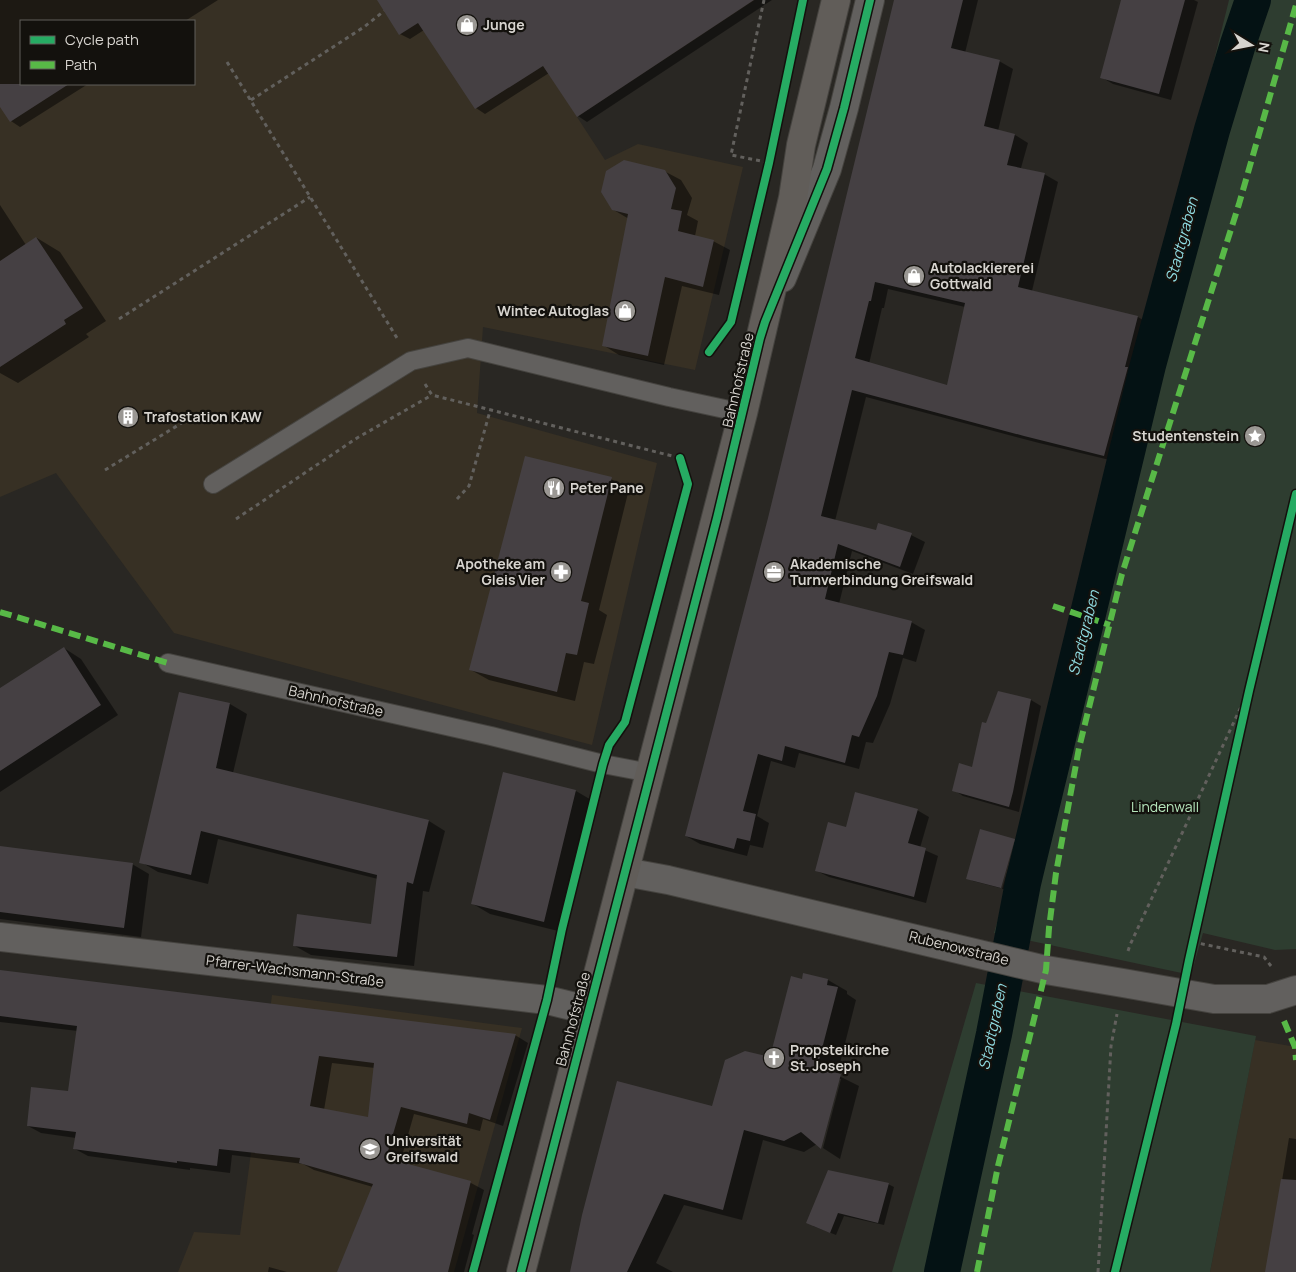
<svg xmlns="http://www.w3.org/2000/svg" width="1296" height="1272" font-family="Manrope,sans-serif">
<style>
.built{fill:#373024;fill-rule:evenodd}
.green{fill:#2e3d30}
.shadow{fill:#0007;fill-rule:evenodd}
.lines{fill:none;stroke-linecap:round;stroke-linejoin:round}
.canal{stroke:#041214;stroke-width:36}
.building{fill:#454043;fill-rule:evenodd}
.service-casing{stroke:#45433f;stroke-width:20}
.minor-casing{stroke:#45433f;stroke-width:30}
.secondary-casing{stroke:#45433f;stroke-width:30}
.path{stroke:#62605d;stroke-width:3;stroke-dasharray:4 4;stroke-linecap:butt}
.service{stroke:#62605e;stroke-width:18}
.minor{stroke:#62605e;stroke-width:28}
.secondary{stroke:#615d59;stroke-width:28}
.path-bridge{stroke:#62605d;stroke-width:3;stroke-dasharray:4 4;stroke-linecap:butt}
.quiet{stroke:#58b947;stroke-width:6;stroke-dasharray:12 6;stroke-linecap:butt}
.cycleway-casing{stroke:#13110d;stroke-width:11}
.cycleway{stroke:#26ab63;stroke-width:8}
.labels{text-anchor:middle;stroke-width:4.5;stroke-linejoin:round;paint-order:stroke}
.poi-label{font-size:14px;font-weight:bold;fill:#d7d4cf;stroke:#13110d;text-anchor:start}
.street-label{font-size:14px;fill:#d7d4cf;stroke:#13110d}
.park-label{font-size:14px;fill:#b6e6bc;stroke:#13110d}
.water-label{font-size:15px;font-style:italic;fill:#8fdbe1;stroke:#13110d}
</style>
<rect width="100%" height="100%" fill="#292723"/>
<path class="built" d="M0,0H755L577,117L605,160L638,144L743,167L695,370L483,327L477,413L657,463L592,745L174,633L56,473L0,497ZM21,21H194V84H21Z
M272,995L522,1028L454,1272H178L194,1232L240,1235Z
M1255,1040L1296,1047V1272H1210Z"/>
<path class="green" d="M1229,0H1296V949L1275,950L1203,933L1191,975L994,933L1020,844Z
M976,983L1256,1036L1210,1272H892Z"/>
<path class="shadow" d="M0,0H218L185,21H21V84H88L20,127L11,121L0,105Z
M378,0H772L587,122L578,116L549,73L485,114L476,108L424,30L410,39L400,34Z
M896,0H978L965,53L999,61L1013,69L998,131L1015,135L1028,143L1021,168L1044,174L1058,182L1032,291L1138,317L1151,325L1138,375L1141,376L1118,462L1039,443L866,397L835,521L877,532L911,535L925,542L913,574L852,551L839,604L911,622L925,630L916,662L903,658L890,704L873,743L866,742L859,769L799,753L795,768L771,761L757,816L769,823L763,848L750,845L747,856L700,844L686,836L769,519ZM888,289L965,307L948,387L869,364L882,308H884Z
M1122,0H1194L1198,2L1171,100L1113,84L1101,77Z
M664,171L681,180L692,198L687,215L698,221L695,236L713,241L730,250L719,295L682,286L664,365L619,355L603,345L629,219L612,209Z
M0,205L26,245L37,238L60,252L106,321L86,334L89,337L18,383L0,373Z
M611,479L629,489L599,610L607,615L594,664L584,662L575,701L489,680L471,670Z
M64,648L81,659L118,715L0,792V690Z
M180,693L230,704L247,714L233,773L429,821L445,831L429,892L423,891L414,966L311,955L295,946L372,925L378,879L218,839L208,884L158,872L141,862Z
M1031,700L1041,706L1019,812L963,796L954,790Z
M576,791L593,801L562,932L490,914L473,904Z
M917,810L929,817L920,848L938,856L926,903L829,877L817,871Z
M1014,840L1000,888L973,881L968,878Z
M1016,841L1020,844L1007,890L1002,889Z
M0,847L132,864L149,874L141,937L0,919Z
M0,971L515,1035L528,1043L503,1126L483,1119L480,1131L414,1114L400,1163L471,1183L484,1190L472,1234L474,1235L464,1272H339L373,1187L314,1170L303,1164L232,1155L230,1173L190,1168V1170L88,1156L75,1149L76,1138L41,1133L28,1126L69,1093L78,1031L0,1022ZM332,1063L375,1068L370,1119L324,1110Z
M804,975L828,980L847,991V994L856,1000L837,1075L859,1086L840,1159L823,1148L841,1079H838L817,1144L804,1152L763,1140L742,1220L684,1205L656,1263L673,1272H571L713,1107L771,1058Z
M1289,1138L1296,1139V1272H1267Z
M888,1184L894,1187L884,1225L844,1216L836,1235L813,1226Z
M269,1267L287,1272H268Z"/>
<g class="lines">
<path class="canal" d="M942,1272L994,1034L1023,883L1148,365L1212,130L1238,44L1253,0"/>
</g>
<path class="building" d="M377,0H754L577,117L543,66L475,109L418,23L399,35Z
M894,0H963L951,48L1000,60L984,126L1015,134L1007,165L1045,173L1018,287L1138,316L1125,367H1128L1104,456L1024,436L852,390L821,516L876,530L878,523L912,533L900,567L838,544L825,599L912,621L903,655L889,652L877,696L859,737L852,735L845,763L785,746L782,761L758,754L743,811L756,814L750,841L737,838L734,849L685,836L768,518ZM875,282L965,303L947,385L855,358L869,301H871Z
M1121,0H1185L1159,94L1100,78Z
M0,84H69L10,122L0,107Z
M624,160L665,170L676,188L671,209L682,211L678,231L714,240L703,287L665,277L648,356L602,346L628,214L612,210L601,192L606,171Z
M36,237L83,308L64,320L66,324L0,367V261Z
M525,456L612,477L581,601L589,603L577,655L566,653L557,692L469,670Z
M64,647L101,705L0,771V688Z
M998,691L1031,699L1013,792L1009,807L952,791L959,763L972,767L982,722L986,723Z
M179,692L230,703L216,768L429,820L413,884L407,882L397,957L293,946L297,914L371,924L377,875L201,831L191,875L139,863Z
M503,772L576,790L544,922L471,904Z
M855,792L918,809L908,843L926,848L914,897L815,871L828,822L846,827Z
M980,829L1015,839L1001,888L966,879Z
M0,846L133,863L124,928L0,912Z
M0,970L516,1034L490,1120L469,1113L467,1124L401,1107L386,1158L471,1181L448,1272H337L373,1184L299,1163L300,1158L219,1149L217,1166L177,1161V1163L73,1149L76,1132L27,1126L31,1087L68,1091L77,1026L0,1016ZM319,1056L374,1063L368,1117L310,1106Z
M803,973L828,979L827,985L838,987L817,1068L841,1074L821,1149L801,1132L784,1141L744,1130L723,1210L664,1194L627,1272H570L582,1215L617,1081L712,1106L725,1060L745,1051L770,1057L791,976L802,979Z
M828,1170L889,1183L878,1223L838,1213L830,1233L806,1223Z
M1281,1179L1296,1180V1272H1265Z"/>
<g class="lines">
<g class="service-casing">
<path id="service" d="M213,484L411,361L468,348L669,397L743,413
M168,663L491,736L603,764L650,773"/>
</g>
<g class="minor-casing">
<path id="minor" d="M782,278L827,169L844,108L870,0
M625,872L668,880L1046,970L1123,983L1214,999H1268L1296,990
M0,937L547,1000L588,1010"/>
</g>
<g class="secondary-casing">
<path id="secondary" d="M521,1272L743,413L793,198L801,145L836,0"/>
</g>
<path class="path" d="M764,0L731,155L766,162
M227,62L397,338
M251,100L364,27L384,11
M119,319L310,197
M425,384L432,395L680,458
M105,470L185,421
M457,499L469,486L490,411
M236,519L357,438L432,395
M1193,942L1264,957L1271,966
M1128,951L1130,945L1246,696
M1189,960L1249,691L1296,494
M1098,1272L1111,1046L1117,1014
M1115,1272L1176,1025"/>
<use href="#service" class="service"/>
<use href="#minor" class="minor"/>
<use href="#secondary" class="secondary"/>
<path class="path-bridge" d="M1176,1024L1189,960"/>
<path class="quiet" d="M1053,606L1110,625
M0,612L168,663
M1284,1021L1295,1047L1296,1060
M977,1272L998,1166L1046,970L1049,928L1056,873L1079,748L1122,574L1239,204L1296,5"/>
<g class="cycleway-casing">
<path id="cycleway" d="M709,352L731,322L769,163L803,0
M473,1272L547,1000L562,929L603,764L609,745L625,722L688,484L680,458
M521,1272L717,518L760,338L765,322L827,169L844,108L870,0
M1115,1272L1176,1024L1189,960L1249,691L1296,494"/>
</g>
<use href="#cycleway" class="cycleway"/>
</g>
<defs>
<g id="shop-disc" transform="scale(1.125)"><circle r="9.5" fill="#9a9793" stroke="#13110d"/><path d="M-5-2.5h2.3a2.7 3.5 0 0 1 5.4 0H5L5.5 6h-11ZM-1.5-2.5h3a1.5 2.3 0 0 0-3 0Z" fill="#fff"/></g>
<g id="building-disc" transform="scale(1.125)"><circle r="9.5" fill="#9a9793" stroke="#13110d"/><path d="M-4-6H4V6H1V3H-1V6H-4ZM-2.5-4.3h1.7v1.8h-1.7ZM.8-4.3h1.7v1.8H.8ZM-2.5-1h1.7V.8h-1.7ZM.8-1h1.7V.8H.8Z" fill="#fff"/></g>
<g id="sight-disc" transform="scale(1.125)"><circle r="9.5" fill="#9a9793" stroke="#13110d"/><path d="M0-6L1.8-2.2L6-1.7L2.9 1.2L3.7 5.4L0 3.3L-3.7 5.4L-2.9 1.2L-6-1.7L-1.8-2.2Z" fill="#fff"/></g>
<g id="restaurant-disc" transform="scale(1.125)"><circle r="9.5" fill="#9a9793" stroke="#13110d"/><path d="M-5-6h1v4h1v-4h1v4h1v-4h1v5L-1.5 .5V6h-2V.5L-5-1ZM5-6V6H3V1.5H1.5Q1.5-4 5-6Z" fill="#fff"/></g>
<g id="pharmacy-disc" transform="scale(1.125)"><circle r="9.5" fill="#9a9793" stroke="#13110d"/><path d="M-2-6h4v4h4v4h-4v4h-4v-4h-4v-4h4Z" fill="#fff"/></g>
<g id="office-disc" transform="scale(1.125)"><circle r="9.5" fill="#9a9793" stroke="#13110d"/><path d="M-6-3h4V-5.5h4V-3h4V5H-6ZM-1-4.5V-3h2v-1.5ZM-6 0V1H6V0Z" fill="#fff"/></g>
<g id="church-disc" transform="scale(1.125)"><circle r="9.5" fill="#9a9793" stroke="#13110d"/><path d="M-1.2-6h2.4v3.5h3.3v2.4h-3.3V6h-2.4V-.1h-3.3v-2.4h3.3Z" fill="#fff"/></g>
<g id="university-disc" transform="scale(1.125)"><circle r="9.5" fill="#9a9793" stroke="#13110d"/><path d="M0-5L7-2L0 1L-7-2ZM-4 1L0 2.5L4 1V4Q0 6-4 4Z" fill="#fff"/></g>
</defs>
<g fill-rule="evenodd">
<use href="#shop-disc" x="467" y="25"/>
<use href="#shop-disc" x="914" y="276"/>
<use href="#shop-disc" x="625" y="311"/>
<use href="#building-disc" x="128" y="417"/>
<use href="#sight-disc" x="1255" y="436"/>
<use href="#restaurant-disc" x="554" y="488"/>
<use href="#pharmacy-disc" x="561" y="572"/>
<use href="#office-disc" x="774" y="572"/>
<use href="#church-disc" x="774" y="1058"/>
<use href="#university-disc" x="370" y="1149"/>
</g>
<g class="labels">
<g class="poi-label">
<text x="483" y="30">Junge</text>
<text x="930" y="273">Autolackiererei<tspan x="930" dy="16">Gottwald</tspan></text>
<text x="609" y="316" text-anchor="end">Wintec Autoglas</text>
<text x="144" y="422">Trafostation KAW</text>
<text x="1239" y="441" text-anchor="end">Studentenstein</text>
<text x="570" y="493">Peter Pane</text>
<text x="545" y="569" text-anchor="end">Apotheke am<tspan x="545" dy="16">Gleis Vier</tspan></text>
<text x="790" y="569">Akademische<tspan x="790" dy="16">Turnverbindung Greifswald</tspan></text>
<text x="790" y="1055">Propsteikirche<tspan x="790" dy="16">St. Joseph</tspan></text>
<text x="386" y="1146">Universität<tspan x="386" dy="16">Greifswald</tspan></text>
</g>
<g class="street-label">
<text transform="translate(738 380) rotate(-77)" y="5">Bahnhofstraße</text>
<text transform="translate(336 701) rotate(13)" y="5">Bahnhofstraße</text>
<text transform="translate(959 948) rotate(14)" y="5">Rubenowstraße</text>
<text transform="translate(295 971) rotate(7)" y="5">Pfarrer-Wachsmann-Straße</text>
<text transform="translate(573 1019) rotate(-75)" y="5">Bahnhofstraße</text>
</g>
<g class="park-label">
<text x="1165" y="812">Lindenwall</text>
</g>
<g class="water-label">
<text transform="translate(1182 240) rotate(-75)" y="5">Stadtgraben</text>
<text transform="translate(1084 633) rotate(-76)" y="5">Stadtgraben</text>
<text transform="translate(993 1027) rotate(-78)" y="5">Stadtgraben</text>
</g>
</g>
<rect x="20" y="20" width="175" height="65" fill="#13110d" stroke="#615f5b"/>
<rect x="30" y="36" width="25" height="8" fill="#26ab63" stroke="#615f5b"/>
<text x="65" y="45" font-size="15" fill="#d7d4cf">Cycle path</text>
<rect x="30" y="61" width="25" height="8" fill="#58b947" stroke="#615f5b"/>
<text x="65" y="70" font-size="15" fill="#d7d4cf">Path</text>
<g transform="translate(1251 45) rotate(100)" stroke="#13110d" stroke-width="4" paint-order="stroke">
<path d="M0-4L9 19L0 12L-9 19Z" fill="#d7d4cf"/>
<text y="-8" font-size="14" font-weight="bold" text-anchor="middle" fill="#d7d4cf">N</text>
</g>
</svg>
